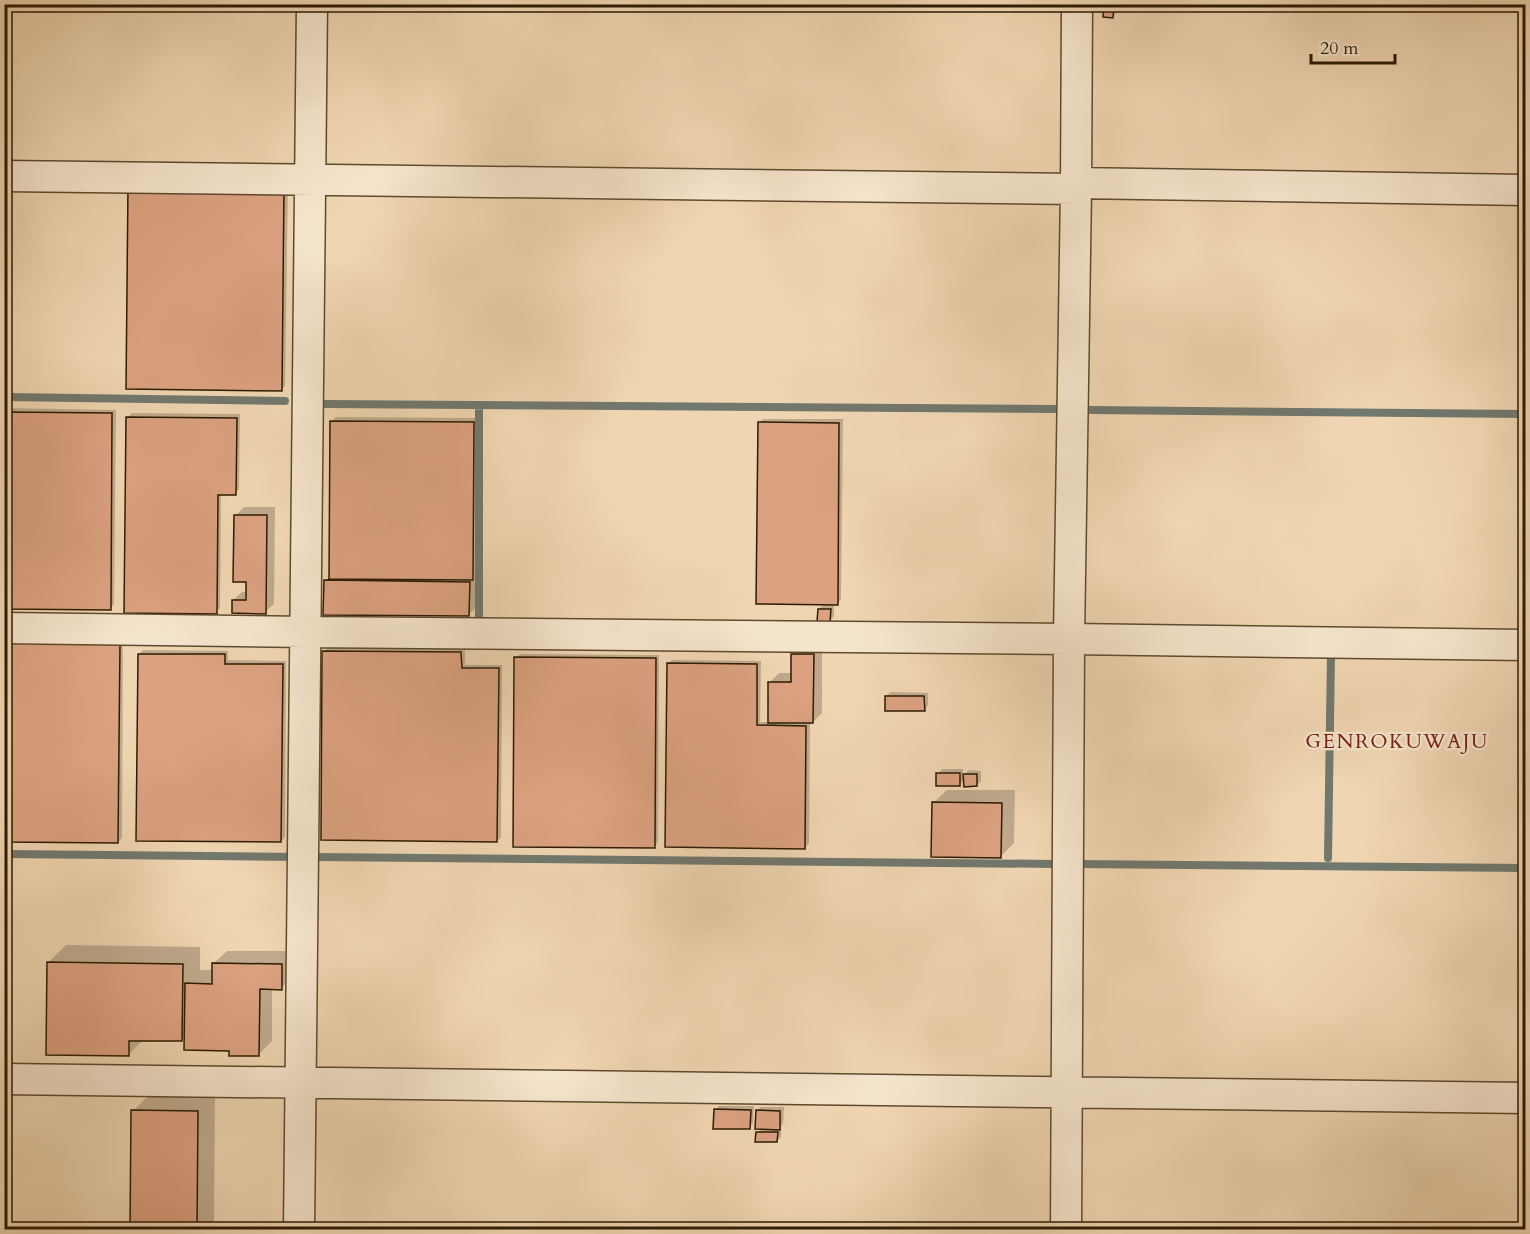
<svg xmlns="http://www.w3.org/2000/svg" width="1530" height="1234" font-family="Cardo,serif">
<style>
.shadow{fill:#0003}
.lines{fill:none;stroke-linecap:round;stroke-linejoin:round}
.stream{stroke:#71786e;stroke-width:8}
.building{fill:#dba180;stroke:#2d1b02;stroke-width:1.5}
.minor-casing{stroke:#5e4a2e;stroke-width:33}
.minor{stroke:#f5e4cc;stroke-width:30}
.labels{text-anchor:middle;stroke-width:4.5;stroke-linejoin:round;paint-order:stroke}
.neighbourhood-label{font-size:20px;letter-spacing:1.5px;fill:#7a1f14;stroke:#f5e4cc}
</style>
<rect width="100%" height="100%" fill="#efd5b1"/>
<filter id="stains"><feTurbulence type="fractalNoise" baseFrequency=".00333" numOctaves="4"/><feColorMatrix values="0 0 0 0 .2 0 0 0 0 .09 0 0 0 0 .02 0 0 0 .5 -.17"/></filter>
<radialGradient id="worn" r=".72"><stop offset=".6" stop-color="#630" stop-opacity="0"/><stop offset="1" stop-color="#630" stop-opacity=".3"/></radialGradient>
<path class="shadow" d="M1105,4H1117V12L1113,17Z
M288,184L285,386L281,390L130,186Z
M4,408L116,410L114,604L110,608L4,607Z
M132,413L240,414L239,489L235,493H221L220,608L216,612L128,417Z
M336,417L477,418L476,569H483L482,601L469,615L325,581L330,576L332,421Z
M763,419H843L841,599L837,604L834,603V616L830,621L819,609L825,603L759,423Z
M244,507H275L274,604L265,612L233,600L242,592H248L235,516Z
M4,640L123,641L122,838L118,842Z
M801,646H822V713L813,722H810L809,843L805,848L668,664L672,660L761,661L760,722H769L770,682L779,673H792V654Z
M328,647L465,649V665H502L501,837L497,841L324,652Z
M143,650L228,651V660L286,661L285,837L281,841L139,654Z
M520,654L659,655L658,842L654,847L516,658Z
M891,692L928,693V705L924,710L886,696Z
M942,769H963V776L969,770L981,771V781L977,785L965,779L959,785L938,774Z
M947,790H1015L1014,843L1001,856L933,803Z
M66,945L200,947V970H213V964L227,951H295V975L281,988H272V1041L258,1055L231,1049L185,1036L181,1040L144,1039L128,1055L48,963Z
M151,1093H215L214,1230H131L133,1111Z
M719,1106H754L753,1123L749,1128L715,1110Z
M761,1107H784L783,1124L781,1126V1137L777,1141L757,1133L762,1128L757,1111Z"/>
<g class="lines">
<path class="stream" d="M4,397L285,401
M325,404L1058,409
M479,405V618
M1090,410L1526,414
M4,854L295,857
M313,857L1056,864
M1328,858L1331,653
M1076,864L1526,868"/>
</g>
<path class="building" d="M1104,4H1114L1113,18L1103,17Z
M128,185L284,187L282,391L126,389Z
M4,412L112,413L111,610L4,609Z
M126,417L237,418L236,495H218L217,614L124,613Z
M330,421L474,422L473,580L329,579Z
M758,422L839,423L838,605L756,604Z
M234,515H267L266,614L232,613V600H246V582H233Z
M324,580L470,582L469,616L323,615Z
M818,609H831L830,622H817Z
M4,643L120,644L118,843L4,842Z
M322,651L461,652L462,668H499L497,842L321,840Z
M138,654H225V664H283L281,842L136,841Z
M791,654H814L813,723H768V682H791Z
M514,657L656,658L655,848L513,847Z
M667,663L757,664V725L806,726L805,849L665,847Z
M885,696H924L925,711H885Z
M936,773H960V786H936Z
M963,774H977V786L964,787Z
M932,802L1002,803L1001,858L931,857Z
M47,962L183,964L182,1041H129V1056L46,1055Z
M212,963L282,964V990L260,989L259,1056H229V1051L184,1050L185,983L212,984Z
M714,1109L751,1110L750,1129H713Z
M131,1110L198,1111L197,1230H130Z
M756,1110L780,1111V1130L755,1129Z
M756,1132H778L777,1142H755Z"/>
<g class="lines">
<g class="minor-casing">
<path id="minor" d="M4,176L1076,189
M1075,183L1526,190
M4,628L306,632L1069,639L1526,645
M4,1079L1526,1098
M299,1230L312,4
M1066,1230L1069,639L1076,189L1077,4"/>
</g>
<use href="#minor" class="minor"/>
</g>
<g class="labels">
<g class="neighbourhood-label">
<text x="1397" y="748">GENROKUWAJU</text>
</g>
</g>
<rect width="1530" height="1234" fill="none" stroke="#efd5b1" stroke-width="24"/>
<rect x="6" y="6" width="1518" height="1222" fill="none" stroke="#2d1b02" stroke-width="3"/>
<rect x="12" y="12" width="1506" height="1210" fill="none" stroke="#2d1b02" stroke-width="1.5"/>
<path d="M1311 54v9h84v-9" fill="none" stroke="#2d1b02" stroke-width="3"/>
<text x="1320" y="54" font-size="18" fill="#2d1b02" stroke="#f5e4cc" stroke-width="4.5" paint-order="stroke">20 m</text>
<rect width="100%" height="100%" filter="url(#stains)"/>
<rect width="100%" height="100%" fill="url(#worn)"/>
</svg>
